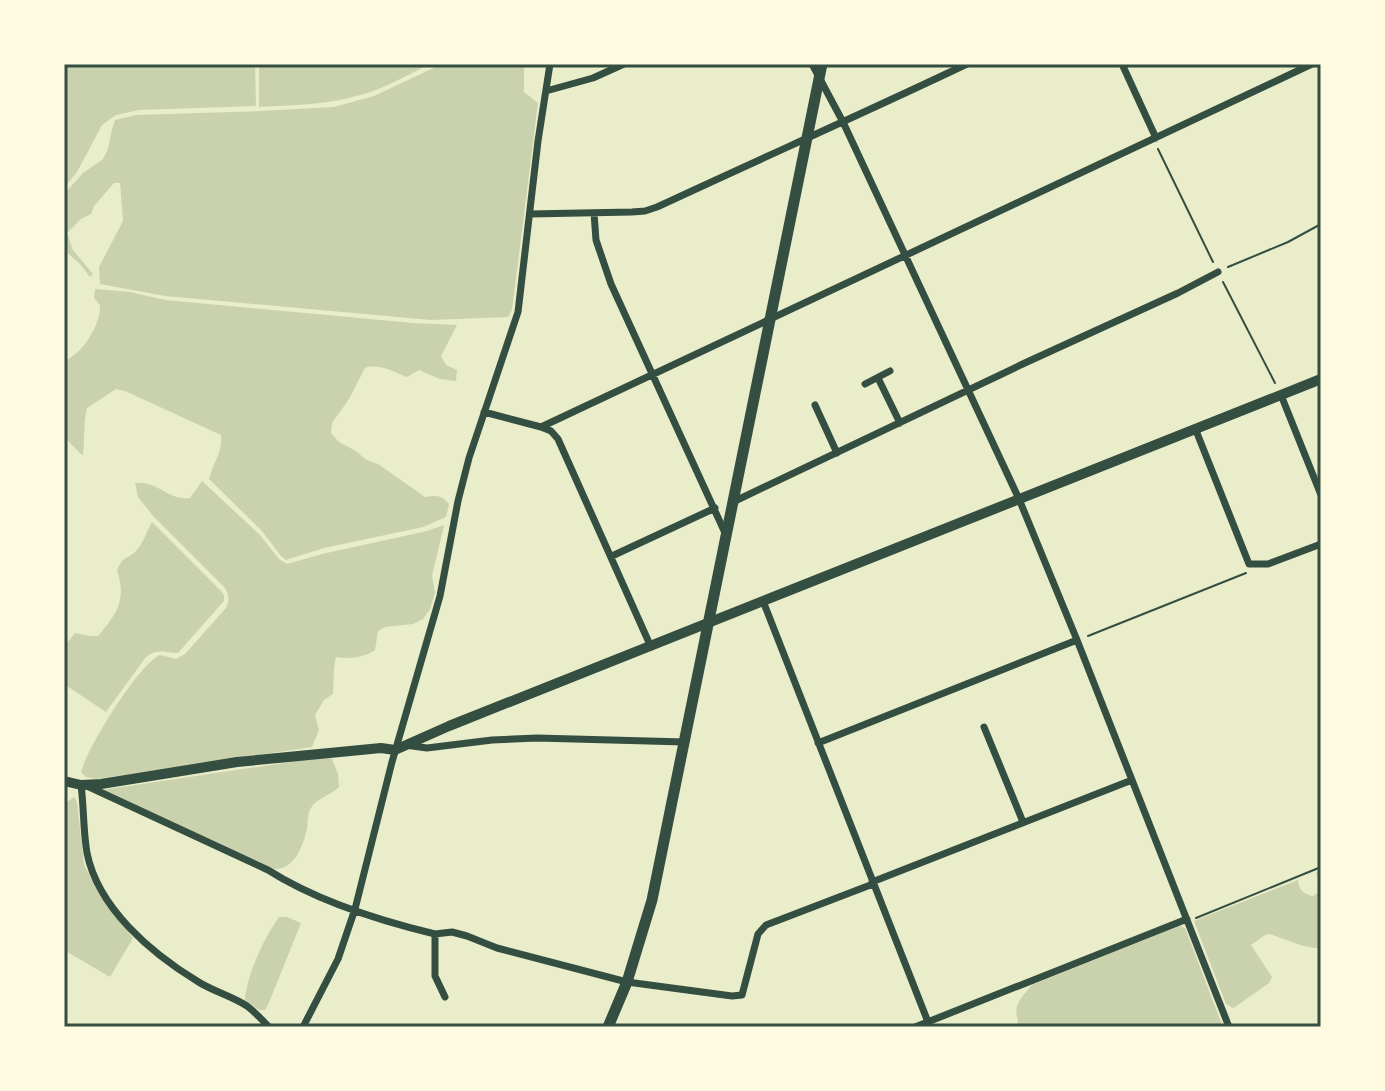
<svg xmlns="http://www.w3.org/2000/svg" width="1385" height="1091" font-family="Manrope,sans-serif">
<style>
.green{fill:#cad2ad}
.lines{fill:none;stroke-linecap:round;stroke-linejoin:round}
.path{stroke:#344e41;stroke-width:2}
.minor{stroke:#344e41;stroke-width:7}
.secondary{stroke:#344e41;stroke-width:10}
.primary{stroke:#344e41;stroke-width:11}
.neatline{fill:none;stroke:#344e41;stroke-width:3}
</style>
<rect width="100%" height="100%" fill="#e9edc9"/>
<path class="green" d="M64,64H255L256,106L139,110L116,115L102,125L77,172L64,188Z
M259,64H430C407,75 384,89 360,95C328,105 293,105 259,107Z
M442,64H524V92L538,103L512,310L508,317L431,320L165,296L100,284L99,267L123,221L120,183H114L94,206L91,214L81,219L67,233L73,250L93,274L90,277L80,264L64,250V194L83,173L103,159L108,149L112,129L115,120L136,115L260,111L334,107L374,96Z
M95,289L130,292L165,300L413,323L457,325L441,356L446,365L457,370L456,381L440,379L419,370L407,377C394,372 379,363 365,368L349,399L332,423L331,433L339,442L354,450L367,460L378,464L425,497C437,495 442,495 449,504L446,517L423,527L324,548L286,560L281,556L262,531L209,479C213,462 223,452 221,435L125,391L116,389L87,408C83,424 85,439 83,455L81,454L64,437V361C83,354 101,324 100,305L94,298Z
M202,481L260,535L279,559L287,564L322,554L427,531L444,525L432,576L435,593L430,609L423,619L413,624L385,627L378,631L375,650C363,658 349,659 336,657C333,669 334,681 333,694L324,700L315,715L319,730L312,747L97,779L86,777L81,772C88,747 137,666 160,655L176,659L185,654L226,608C230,600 229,595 225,588L153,516L138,497L135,483C157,480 169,501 190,498Z
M152,522L221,591L224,595V601L178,653C167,653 158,648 146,657L106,712L64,684V647L75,633L90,636H98C117,614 127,599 117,571C122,557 125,560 135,552C143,544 147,531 152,522Z
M324,757L332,759L338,774L339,787C331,795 320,797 313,805C307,812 308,821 307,829C302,848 295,869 274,869L102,790Z
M74,797L77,802L84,864L98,893L133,938L110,977L64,950V818L66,803Z
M1321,871V949L1303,946L1270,934L1265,935L1251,945L1272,977L1269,983L1235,1007L1233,1008L1226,1004L1194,921L1298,880C1299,891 1304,894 1313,896L1320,891L1316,872Z
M279,917H287L301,923L268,1005L265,1010H259L245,1000C247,974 264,938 279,917Z
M1179,926L1185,928L1223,1027H1016L1018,1020C1012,1005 1023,996 1032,985Z"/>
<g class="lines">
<path class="path" d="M1158,149L1213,262
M1228,267L1288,242L1321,224
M1223,282L1275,383
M1088,636L1246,573
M1196,918L1321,867"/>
<path class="minor" d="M812,64L843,122L1019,499L1077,640L1229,1027
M1122,64L1156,138
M546,91L593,78L624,64
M594,213L596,240L611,284L726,535
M530,214L632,212L645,211L657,207C760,159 864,113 967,64
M878,378L900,423
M865,384L890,371
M1281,395L1321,495
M815,405L837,453
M484,412L541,427L1312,64
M541,427L551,431L558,439L651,647
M1195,428L1249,564H1268L1321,544
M733,502L1027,362L1178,293L1218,272
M612,556L715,508
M763,601L928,1022
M984,727L1023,822
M818,743L1077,640
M405,745L427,748L492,740L537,738L685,742
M81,785C84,807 83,830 87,853C98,908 151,953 197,981C212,991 232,996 247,1006C255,1012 262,1020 269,1027
M87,786L268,870C315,900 381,921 435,934V976L445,997
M872,882L1132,780
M435,934L452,932L467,936L497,948L627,982L732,996L742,995L758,934L766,925L873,884
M303,1027L338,959L355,909L392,762L440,596L458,501L469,458L518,312L538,141L550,64
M915,1027L1187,919"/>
<path class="secondary" d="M64,781L81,785L101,784L237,762L381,748L395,750L449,726L1321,379"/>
<path class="primary" d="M608,1027L627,982L652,900L822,64"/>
</g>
<rect width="1385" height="1091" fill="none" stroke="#fefae0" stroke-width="132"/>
<rect x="66" y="66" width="1253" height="959" class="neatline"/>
</svg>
